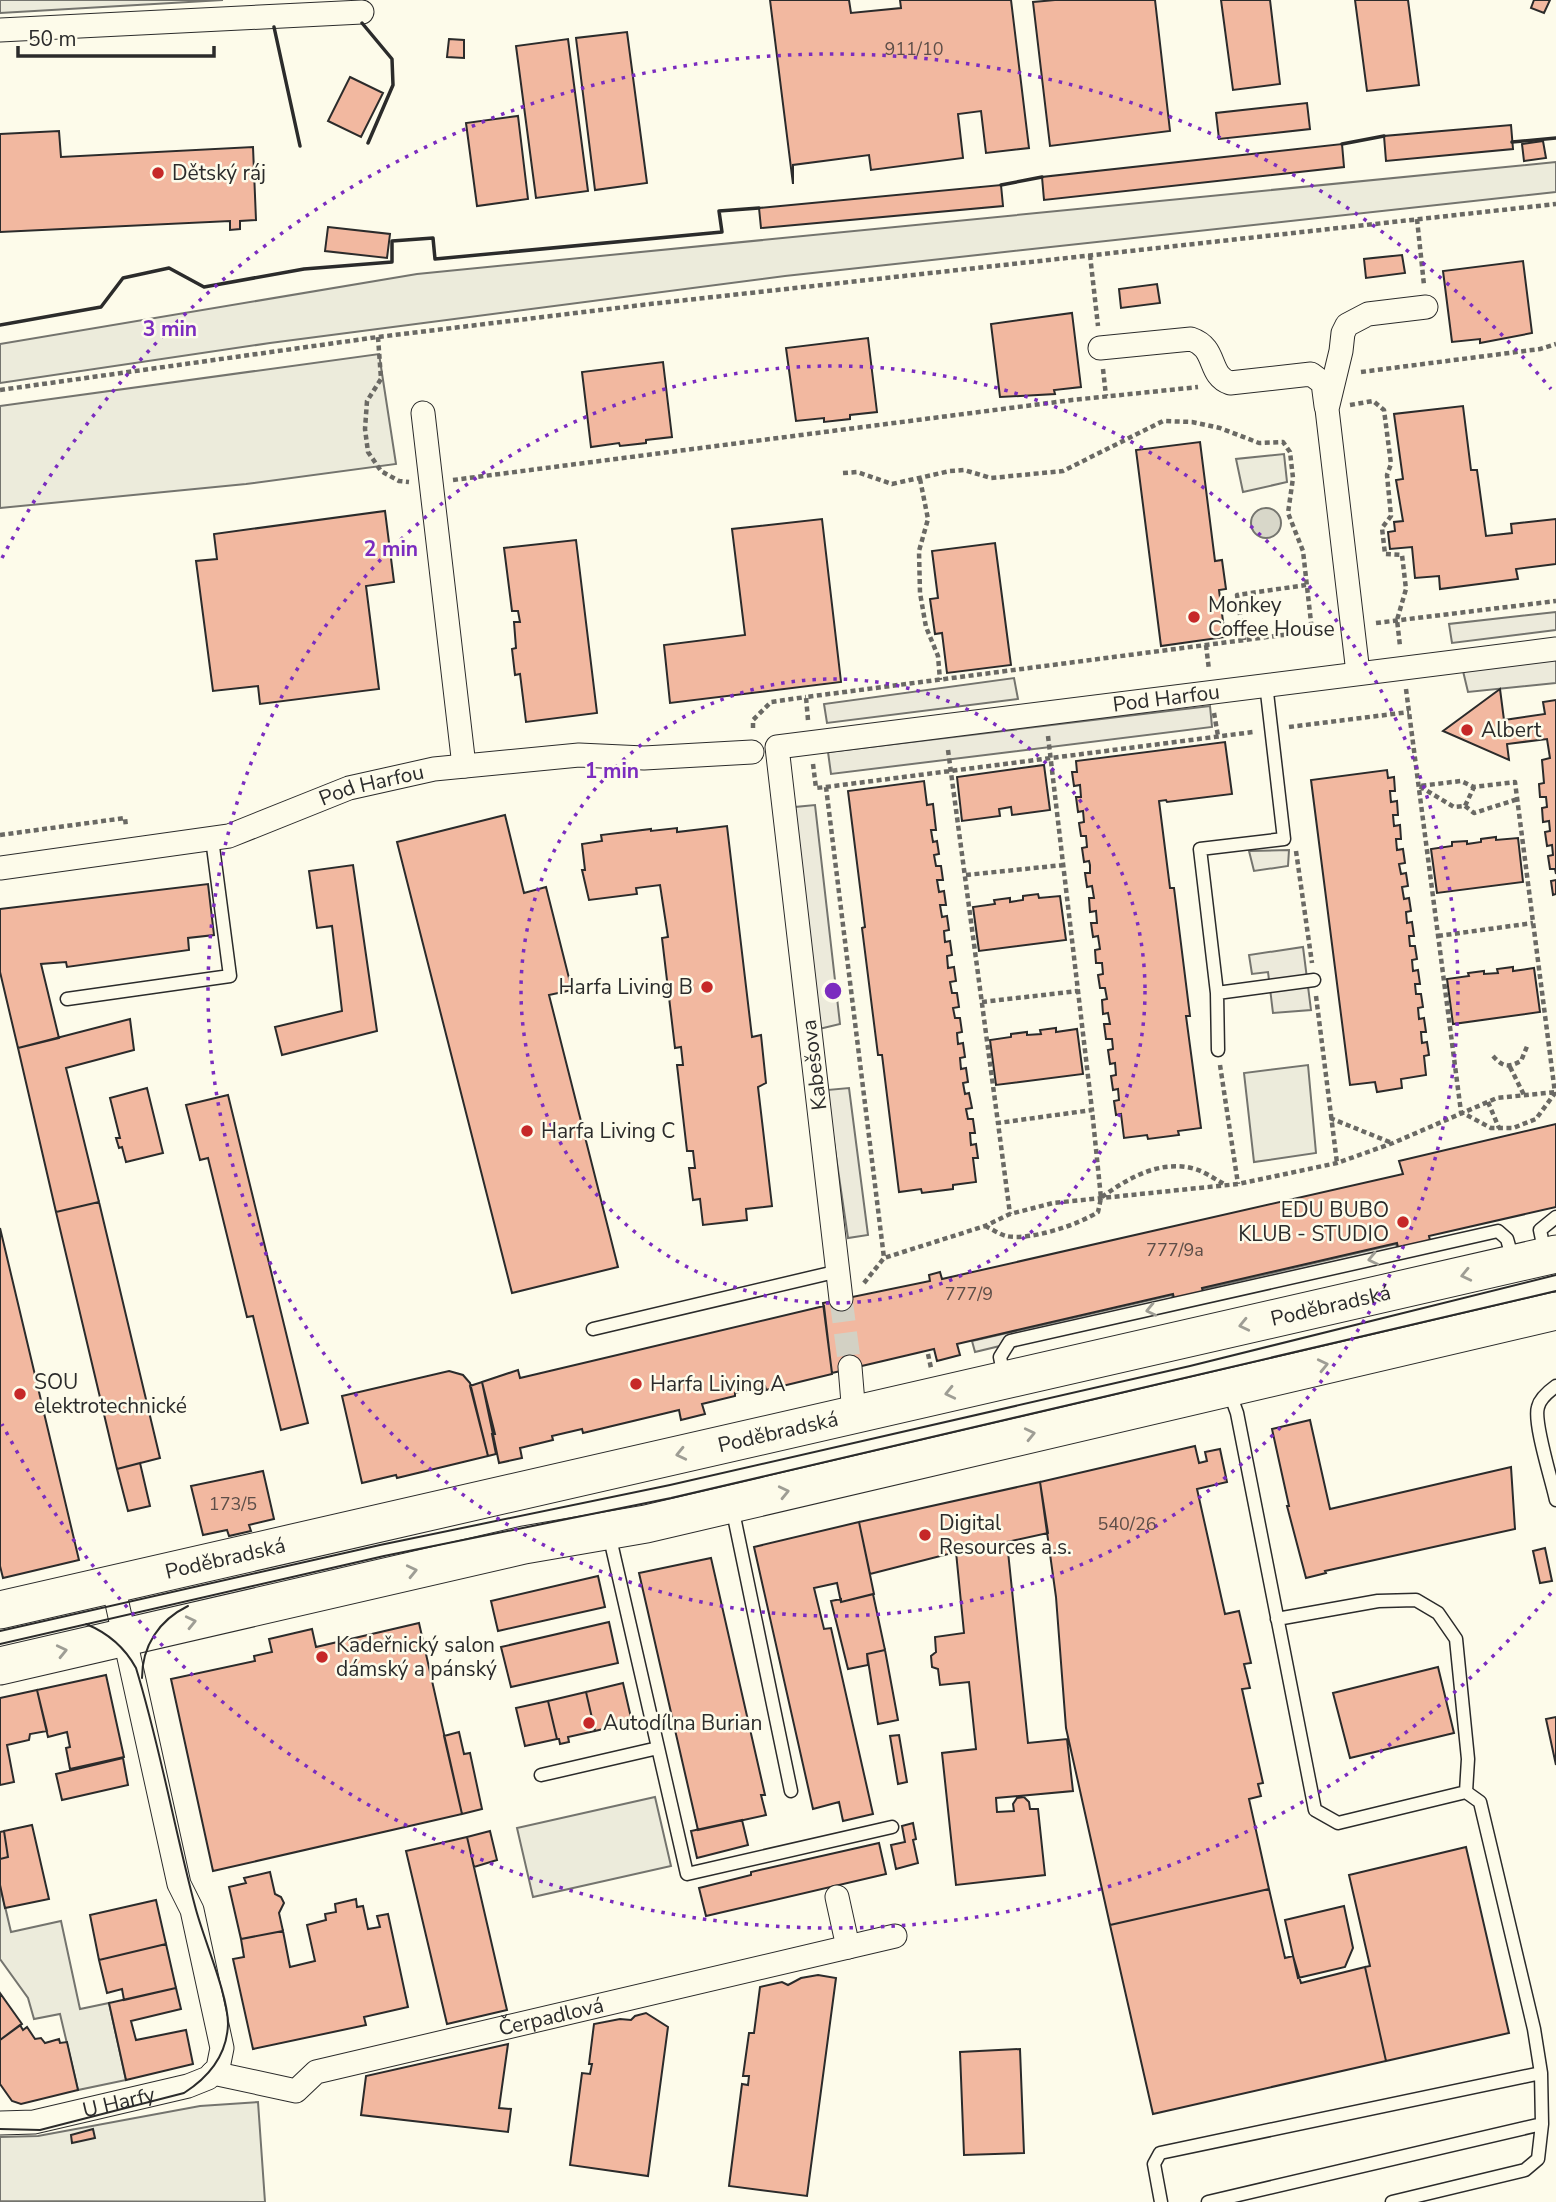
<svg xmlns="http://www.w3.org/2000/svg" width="1556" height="2202" font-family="'Nunito Sans',sans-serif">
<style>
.green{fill:#ecebdb;stroke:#74746e;stroke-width:2}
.parking{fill:#eceadb;stroke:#74746e;stroke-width:2}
.water{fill:#d8d7c9;stroke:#74746e;stroke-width:2}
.building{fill:#f2b8a0;stroke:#2b2b2b;stroke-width:2}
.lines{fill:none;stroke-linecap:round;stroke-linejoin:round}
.minor-tunnel{stroke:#d3d1c4;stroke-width:23;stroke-dasharray:23 11;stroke-linecap:butt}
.service-casing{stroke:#2b2b2b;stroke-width:15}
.minor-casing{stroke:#2b2b2b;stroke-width:25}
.primary-casing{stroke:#2b2b2b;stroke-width:39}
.path{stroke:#6a6964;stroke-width:4.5;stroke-dasharray:5 3.5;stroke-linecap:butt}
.service{stroke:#fdfbea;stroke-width:12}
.minor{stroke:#fdfbea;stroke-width:23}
.primary{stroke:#fdfbea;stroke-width:37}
.tram{stroke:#2b2b2b;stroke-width:2}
.wall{stroke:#2b2b2b;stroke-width:3.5}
.oneway{stroke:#9e9d94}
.ring{fill:none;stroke:#7b2cbf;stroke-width:3.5;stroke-dasharray:3.5 7}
.poi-dot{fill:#c62828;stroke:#fdfbea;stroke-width:2.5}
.labels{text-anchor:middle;stroke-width:5;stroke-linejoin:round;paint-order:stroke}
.number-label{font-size:18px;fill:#5d4e48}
.poi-label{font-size:21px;fill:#2b2b2b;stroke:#fdfbea;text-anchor:start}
.street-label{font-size:21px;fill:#2b2b2b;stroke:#fdfbea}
.centre{fill:#7b2cbf;stroke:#fdfbea;stroke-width:3.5}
.ring-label{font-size:21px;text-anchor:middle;font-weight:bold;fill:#7b2cbf;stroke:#fdfbea;stroke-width:5;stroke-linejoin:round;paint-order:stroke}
</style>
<rect width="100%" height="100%" fill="#fdfbea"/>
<path class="green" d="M0,0H223L0,13Z
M1556,162V192L785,276L270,343L0,383V344L417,274Z
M379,354L396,464L246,484L0,508V406Z
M1284,454L1287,482L1243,492L1236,459Z
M1308,1065L1316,1153L1254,1162L1244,1073Z
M655,1797L671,1866L533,1897L517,1828Z
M0,1885L11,1932L61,1921L80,2009L109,2003L126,2080L78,2090L60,2014L34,2019L28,1998L0,1959Z
M258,2102L265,2202L0,2201V2137L38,2136L200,2106Z"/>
<path class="parking" d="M1556,612V630L1452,643L1449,624Z
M1556,659V683L1468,692L1463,671Z
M1014,678L1018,699L827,723L824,704Z
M1210,706L1212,727L831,774L828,752Z
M815,805L840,1024L819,1029L828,1090L849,1088L868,1235L848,1238L817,1027L795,807Z
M1289,850L1288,866L1254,871L1249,851Z
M1303,947L1311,1010L1273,1013L1268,972L1252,974L1249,955Z
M1396,1244L1399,1253L1205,1297L1203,1289Z
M1172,1295L1174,1304L975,1352L972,1341Z"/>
<path class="water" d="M1251 523a15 15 0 1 1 30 0a15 15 0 1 1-30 0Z"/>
<path class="building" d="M770,0H849L851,13L901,8L900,0H1011L1029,148L986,153L981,111L958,114L963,158L871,170L869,155L793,165V184Z
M1055,0H1155L1170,131L1050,146L1033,2Z
M1221,0H1270L1280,84L1233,90Z
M1355,0H1408L1419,85L1367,91Z
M1534,0H1550L1544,13L1531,8Z
M627,32L647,183L595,190L576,38Z
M449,39L464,40V58L447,57Z
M568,39L588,191L536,198L516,46Z
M350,77L383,93L361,137L328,121Z
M1307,103L1310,129L1219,139L1216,113Z
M518,116L528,199L477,206L466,123Z
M1511,125L1513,149L1386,161L1384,136Z
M59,131L61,157L253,147L256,220L240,221V229L230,230V221L0,232V134Z
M1543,141L1546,158L1524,161L1522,144Z
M1342,144L1344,167L1044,200L1042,177Z
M1001,185L1003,206L761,228L759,208Z
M328,227L390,234L387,258L325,251Z
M1402,255L1405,273L1366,278L1364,259Z
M1523,261L1532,333L1480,343V339L1452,342L1443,271Z
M1157,284L1160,303L1121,308L1119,289Z
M1072,313L1081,387L1054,390L1055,394L1000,397L991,324Z
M868,338L877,412L850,415V419L824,422V418L796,421L786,348Z
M663,362L672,437L646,440V443L620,446L619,443L591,447L582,372Z
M1463,406L1471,470H1477L1486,536L1512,533L1511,524L1556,519V564L1516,569L1518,579L1440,589L1439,576L1415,578L1412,547L1390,549L1388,532L1395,531L1394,522L1403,521L1396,480L1403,479L1394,414Z
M1200,442L1215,561L1222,560L1226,589L1219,590L1225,637L1161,646L1136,450Z
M385,511L394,582L366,586L379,689L260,704L258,686L213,691L196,561L217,559L214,534Z
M822,519L841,682L670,703L664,645L745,635L732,529Z
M576,540L597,713L526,722L520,674L515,675L512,649L516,648L514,622H520L518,611H512L504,548Z
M995,543L1011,665L947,673L942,633L935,634L930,599L938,598L932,551Z
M1500,689L1504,720L1545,714L1543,702L1556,700V874L1555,869H1550L1548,856L1553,855L1552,845L1547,846L1545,832L1550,831L1549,821L1543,822L1542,808L1547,807L1546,797H1540L1539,784L1544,783L1542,760L1550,758L1547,739L1507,744L1509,760L1443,731Z
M1225,742L1232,794L1167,802L1166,800L1159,801L1170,888H1174L1190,1016H1186L1201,1128L1178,1131L1179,1135L1148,1139L1147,1135L1124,1138L1121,1114L1116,1115L1114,1101L1119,1100L1118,1089L1113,1090L1111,1076L1116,1075L1115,1063L1110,1064L1108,1050L1113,1049L1112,1039H1106L1104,1024H1110L1108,1013L1103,1014L1102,1000L1107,999L1105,988H1100L1098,975L1103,974L1102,963H1096L1095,950L1100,949L1098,936L1093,937L1091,923H1097L1096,911L1090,912L1089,898H1094L1092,886L1087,887L1085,873H1090V865L1089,861L1084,862L1082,848L1087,847L1086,836H1081L1079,823L1084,822L1083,811L1078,812L1076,797H1081L1080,785L1074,786L1072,772H1077L1076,761Z
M1044,765L1050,810L1012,815L1011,807L999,809L1000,816L962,821L957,777Z
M1387,770L1388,778L1394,777L1395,791H1390L1391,802L1397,801L1398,815H1393L1394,826L1400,825L1401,839H1396L1397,850L1403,849L1405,863L1399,864L1401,874L1406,873L1408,886L1402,887L1404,899L1409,898L1411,911L1406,912L1407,923L1412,922L1414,936H1409L1410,946H1415L1417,959L1412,960L1413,971L1418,970L1420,984H1415L1416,994H1421L1423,1007L1418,1008L1419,1019L1424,1018L1426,1032H1421L1422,1043L1427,1042L1429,1055L1424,1056L1426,1075L1401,1079L1402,1088L1377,1092L1375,1082L1350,1085L1311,780Z
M924,781L927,805L933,804L936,830H931L933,842L937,841L939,854L934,855L936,866H941L943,880H937L939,892L944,891L946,905H940L942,917L947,916L949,930L944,931L945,942L950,941L952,955L947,956L948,968L954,967L956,981L950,982L952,993H957L959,1007L953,1008L955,1018H960L962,1032L957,1033L958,1044L963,1043L965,1057L960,1058L961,1069L966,1068L968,1082L963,1083L965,1094L969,1093L972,1108L966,1109L968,1119H973L975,1133H970L971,1145L976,1144L978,1158H973L976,1182L953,1185V1189L922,1193L921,1189L899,1192L882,1055H878L862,928L865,927L848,791Z
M505,815L524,893L546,887L572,990L549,995L618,1267L512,1293L397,842Z
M727,826L752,1037L761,1035L766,1083L758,1087L772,1206L746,1209L747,1220L703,1225L700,1199L693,1200L689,1168H695L693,1151H687L677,1065H683L681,1047L675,1048L662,938L668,937L660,885L636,888L637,894L589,900L582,870H585L582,844L602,841L601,835L651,829V831L677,828V832Z
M1496,837V840L1518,838L1523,882L1437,893L1431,849L1452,846V842L1467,841V844L1481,842V839Z
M353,865L377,1031L282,1055L275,1027L342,1011L332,926L317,928L309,871Z
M1556,880V894L1553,895L1551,881Z
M208,884L214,935L188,938L189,950L67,967L66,962L41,964L59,1038L18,1048L0,972V909Z
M1038,894L1039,898L1060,896L1066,940L979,951L973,907L995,904L994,900L1010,898V902L1023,900V896Z
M1513,967V971L1534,968L1540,1012L1453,1024L1447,979L1469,976L1468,973L1484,971V974L1498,973L1497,969Z
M130,1019L134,1050L66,1068L99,1202L56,1212L18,1048Z
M1056,1028V1032L1077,1029L1083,1074L996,1085L990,1040L1011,1037V1034L1027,1032V1035L1041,1034L1040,1030Z
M147,1088L163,1153L126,1162L122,1147L119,1148L116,1138H120L110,1098Z
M228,1095L308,1423L281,1430L253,1316L247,1317L208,1158L200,1160L186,1105Z
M1556,1124V1207L1429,1236L1432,1249L1400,1256L1397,1243L1202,1288L1205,1300L1176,1307L1173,1294L957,1344L960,1355L937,1361L934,1349L832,1373L823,1303L930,1281L929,1275L940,1272L942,1279L1403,1174L1399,1161Z
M99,1202L160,1458L117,1469L56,1212Z
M0,1228L79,1560L3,1578L0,1566Z
M824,1306L832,1374L766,1390L765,1386L735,1393V1396L702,1404L705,1414L681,1420L679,1410L583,1433L582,1429L552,1436L553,1440L520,1448L522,1458L499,1463L482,1382L518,1370L520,1378Z
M449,1371L463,1375L470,1383L488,1456L397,1478L396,1475L362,1483L342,1396Z
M482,1382L495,1434H492L496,1454L488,1456L470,1386Z
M1310,1420L1330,1509L1511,1467L1515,1529L1325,1571L1326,1573L1306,1578L1287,1506H1289L1272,1429Z
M1195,1446L1199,1463L1207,1461L1205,1452L1220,1449L1227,1482L1197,1489L1225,1614L1239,1611L1251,1663L1244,1664L1250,1688L1242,1689L1263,1783L1258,1784L1261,1796L1249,1799L1269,1889L1110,1925L1066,1728L1056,1597L1040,1482Z
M140,1463L150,1506L128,1511L117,1469Z
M263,1471L274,1519L249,1525L251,1531L229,1536L227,1530L203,1535L191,1486Z
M1040,1482L1048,1533L1007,1542L1028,1743L1067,1739L1073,1791L996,1798L997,1812L1014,1811L1013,1804L1017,1798L1024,1797L1029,1802L1030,1809H1038L1045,1875L956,1885L942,1753L976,1749L969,1682L940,1685L938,1669L932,1667L931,1656L936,1652L935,1637L964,1633L956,1552L870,1574L859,1522Z
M859,1522L874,1594L841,1602L837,1583L814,1588L824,1629L831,1628L873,1814L843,1821L839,1802L813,1809L754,1547Z
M1545,1548L1552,1581L1540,1583L1533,1551Z
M711,1558L765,1795H761L766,1815L698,1830L639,1573Z
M598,1576L605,1607L498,1631L491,1601Z
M873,1594L885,1650L867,1654L868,1665L848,1669L831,1601L841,1599V1602Z
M609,1622L618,1663L511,1687L501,1647Z
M419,1623L462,1814L213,1871L171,1679L255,1661L254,1656L272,1652L269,1639L312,1629L316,1647Z
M885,1650L898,1720L878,1724L867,1654Z
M1438,1667L1454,1733L1350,1758L1333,1693Z
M106,1675L124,1757L70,1769L66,1748L70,1747L67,1732L48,1737L37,1690Z
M623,1683L632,1722L595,1731L586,1692Z
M37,1690L47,1731L30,1734L29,1740L7,1745L14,1782L0,1785V1698Z
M586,1692L595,1731L568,1737L569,1742L560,1744L559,1739H557L548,1701Z
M548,1701L557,1739L525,1746L516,1708Z
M1556,1717V1765L1546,1719Z
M459,1732L464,1754L470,1753L482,1809L462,1814L444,1736Z
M899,1735L907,1782L898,1784L890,1736Z
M123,1758L128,1785L62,1800L56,1774Z
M742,1820L748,1845L697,1858L691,1831Z
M913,1823L916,1839L913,1840L918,1863L896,1869L891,1845L905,1842L902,1826Z
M32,1825L49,1899L5,1908L0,1885V1859L8,1857L4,1831Z
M4,1831L8,1857L0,1859V1832Z
M490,1831L497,1860L474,1867L467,1837Z
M467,1837L507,2010L447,2024L406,1851Z
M879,1843L886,1874L706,1916L699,1888L751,1875V1872Z
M1466,1847L1509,2033L1386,2061L1365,1967L1370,1966L1349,1875Z
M270,1872L275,1894L281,1897L284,1903L279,1913L283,1931L241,1939L229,1887L246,1883L244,1878Z
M1269,1889L1285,1958L1293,1956L1301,1983L1365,1967L1386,2061L1153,2114L1110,1925Z
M356,1899L357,1907L363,1906L368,1929L380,1927L377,1916L388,1914L408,2007L364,2017L366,2025L253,2049L233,1959L244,1957L241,1939L283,1931L290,1967L315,1961L307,1925L326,1920L325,1914L336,1912L335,1904Z
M156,1900L166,1944L99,1960L90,1915Z
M1344,1906L1353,1948L1345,1967L1298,1978L1285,1920Z
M166,1944L176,1988L124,2000L122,1989L107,1993L99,1960Z
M818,1975L836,1978L807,2196L729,2186L742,2084L748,2085L749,2076H743L749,2033H754L760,1987L782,1982L788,1985L801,1978Z
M176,1988L181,2009L131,2021L136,2040L186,2030L193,2064L126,2080L109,2003Z
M0,1993L22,2024L0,2040Z
M646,2013L668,2027L648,2176L570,2165L582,2073L590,2074L592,2064H589L594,2024L620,2019L631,2020L635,2016Z
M20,2025L23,2030L27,2027L35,2039L41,2038L45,2043L59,2039L60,2043L67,2042L78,2090L21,2104L12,2101L0,2084V2040Z
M508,2044L499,2108L511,2109L508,2132L361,2115L366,2076Z
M1020,2049L1024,2153L964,2155L960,2052Z
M93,2129L95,2138L72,2143L71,2135Z"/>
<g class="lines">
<path class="minor-tunnel" d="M841,1299L850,1367"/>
<g class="service-casing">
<path id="service" d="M1217,993L1314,980
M67,999L230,976L212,839
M1218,1050L1217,993L1200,849L1284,839L1266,684
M1545,1254L1540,1230L1556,1217
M593,1329L839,1271
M1004,1377L1000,1357L1010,1341L1498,1231L1507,1239L1513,1260
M1556,1386C1549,1391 1540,1398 1538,1407C1533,1422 1552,1481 1556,1500
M732,1507L791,1791
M609,1534L687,1874L892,1827
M1277,1619L1378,1601L1416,1600L1438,1613L1456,1639L1468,1759L1466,1792
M541,1775L658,1748
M1161,2202L1154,2164L1160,2153L1541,2073L1534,2029L1480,1802L1466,1792L1338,1823L1315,1810L1237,1413L1229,1391
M1208,2202L1542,2124L1541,2073
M1392,2202L1525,2170L1538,2159L1542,2124"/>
</g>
<g class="minor-casing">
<g id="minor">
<path d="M0,30L362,12"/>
<path d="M1100,348L1191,339C1218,348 1207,375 1230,383L1311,374L1323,383L1326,406"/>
<path d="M423,413L464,766"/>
<path d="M1358,673L1327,409L1341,351L1343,333L1347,325L1368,314L1426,307"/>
<path id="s1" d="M0,868L229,836L349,788L434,769L579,755L644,758L752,752"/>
<path id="s2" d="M841,1299L777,747L1556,649"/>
<path d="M850,1367L854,1415"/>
<path d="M837,1897L848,1947"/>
<path id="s3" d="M213,2073L296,2091L316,2072L895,1936"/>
<path id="s4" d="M0,2123L34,2122L188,2086L208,2078L218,2068L222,2048L192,1910L179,1884L113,1585"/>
</g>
</g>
<g class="primary-casing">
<g id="primary">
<path id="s5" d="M0,1610L1556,1254"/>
<path d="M0,1666L524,1545L646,1524L1556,1311"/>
</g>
</g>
<path class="path" d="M1417,219L1424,285
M1090,255L1098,326
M378,337L381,379L367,401L365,429L368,452L381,471L399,481L409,482
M1103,369L1106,396
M1361,372L1540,349L1556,344
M0,390L378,337L650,304L1556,204
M1350,405L1373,401L1384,410L1391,464L1387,475L1391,516L1382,528L1385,554L1402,555L1406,589L1397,620L1400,646
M843,473L857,472L892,484L950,471L964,470L991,478L1063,471L1163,421L1192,422L1220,428L1259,443L1283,442L1290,452L1293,478L1288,513L1303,551L1312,631
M920,479L928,519L919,551L920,593L926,627L938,656L940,680
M453,480L1072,400L1198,387
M1376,623L1556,601
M1244,640L1237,595L1306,585
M1206,645L1209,670
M1406,689L1461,1112L1491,1128H1513L1536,1119L1555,1093L1515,782L1474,787L1461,781L1419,786L1454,807L1465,806L1474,787
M1214,713L1218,736
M808,720L806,697L1329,629
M1289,727L1409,712
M753,728V720L771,702L806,697
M1048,736L1092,1110
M948,750L998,1123
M813,764L816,788L826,787L884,1258
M826,787L1253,732
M1465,806L1474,813L1518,799
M0,835L125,818L126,827
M1296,851L1312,963
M966,875L1063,865
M1438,936L1533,923
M1316,996L1337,1163
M982,1002L1078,991
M1493,1056C1503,1067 1508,1068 1521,1061L1528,1044
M1220,1065L1238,1184
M1510,1067L1524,1095
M1488,1102L1499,1128
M1330,1118L1392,1143
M1102,1197C1128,1178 1161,1159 1195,1169C1205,1172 1215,1179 1224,1184
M985,1226C992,1229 999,1234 1006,1236C1029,1241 1078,1225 1098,1212L1101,1198L1092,1110L998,1123L1010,1214
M864,1283L884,1258L985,1226L1010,1214L1053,1203L1238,1184L1337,1163L1393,1143L1497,1098L1556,1092
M928,1354L931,1368"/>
<use href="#service" class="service"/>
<use href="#minor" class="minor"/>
<use href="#primary" class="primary"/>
<path class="tram" d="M0,1631L380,1545L670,1485L1190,1366L1556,1275
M0,1644L384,1556L671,1498L1556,1291
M142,1678C142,1646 159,1620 188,1606
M0,2129L40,2130L184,2093C209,2077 227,2055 228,2024C228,1994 203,1938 195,1906C174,1827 160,1746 136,1668C124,1646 108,1633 86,1624"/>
<path class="wall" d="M362,23L392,59L393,85L368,143
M274,27L300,146
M1512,142L1556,138
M1342,144L1384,136
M1001,185L1042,177
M0,325L101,307L123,278L169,268L204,287L304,269L392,262V241L433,238L435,259L722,232L719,211L759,208"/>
</g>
<defs><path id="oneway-chevron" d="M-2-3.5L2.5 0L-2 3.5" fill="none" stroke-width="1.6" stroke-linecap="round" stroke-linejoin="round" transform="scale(1.75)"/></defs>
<g class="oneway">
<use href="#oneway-chevron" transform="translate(1373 1259) rotate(167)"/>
<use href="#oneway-chevron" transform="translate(1466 1275) rotate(167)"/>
<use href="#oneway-chevron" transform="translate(1151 1310) rotate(167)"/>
<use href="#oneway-chevron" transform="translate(1244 1325) rotate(167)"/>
<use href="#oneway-chevron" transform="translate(1323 1365) rotate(-13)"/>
<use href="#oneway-chevron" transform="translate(950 1393) rotate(167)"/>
<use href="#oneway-chevron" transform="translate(1030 1434) rotate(-13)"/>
<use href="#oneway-chevron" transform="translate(681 1454) rotate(167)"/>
<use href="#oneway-chevron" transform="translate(784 1492) rotate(-13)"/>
<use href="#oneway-chevron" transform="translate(412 1571) rotate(-13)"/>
<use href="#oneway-chevron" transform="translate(191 1622) rotate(-13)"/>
<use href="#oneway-chevron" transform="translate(62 1651) rotate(-13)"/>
</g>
<g class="ring">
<circle cx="833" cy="991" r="312"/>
<circle cx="833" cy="991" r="625"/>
<path d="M1551 1593A937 937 0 0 1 2 1424M2 558A937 937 0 0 1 1551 389"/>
</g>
<g class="poi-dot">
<circle cx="158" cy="173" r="7"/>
<circle cx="1194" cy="617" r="7"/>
<circle cx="1467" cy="730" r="7"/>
<circle cx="707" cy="987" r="7"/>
<circle cx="527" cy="1131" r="7"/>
<circle cx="1403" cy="1222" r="7"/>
<circle cx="636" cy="1384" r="7"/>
<circle cx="20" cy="1394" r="7"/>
<circle cx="925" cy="1535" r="7"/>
<circle cx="322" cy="1657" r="7"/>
<circle cx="589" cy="1723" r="7"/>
</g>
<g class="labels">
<g class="number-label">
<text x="914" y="55">911/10</text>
<text x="1175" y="1256">777/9a</text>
<text x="969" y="1300">777/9</text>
<text x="233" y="1510">173/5</text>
<text x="1127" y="1530">540/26</text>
</g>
<g class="poi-label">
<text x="172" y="180">Dětský ráj</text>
<text x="1208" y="612">Monkey<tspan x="1208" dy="24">Coffee House</tspan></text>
<text x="1481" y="737">Albert</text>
<text x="693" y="994" text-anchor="end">Harfa Living B</text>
<text x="541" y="1138">Harfa Living C</text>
<text x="1389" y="1217" text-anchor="end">EDU BUBO<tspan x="1389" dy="24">KLUB - STUDIO</tspan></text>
<text x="34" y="1389">SOU<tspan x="34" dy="24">elektrotechnické</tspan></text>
<text x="650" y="1391">Harfa Living A</text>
<text x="939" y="1530">Digital<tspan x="939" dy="24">Resources a.s.</tspan></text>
<text x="336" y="1652">Kadeřnický salon<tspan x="336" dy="24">dámský a pánský</tspan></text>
<text x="603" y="1730">Autodílna Burian</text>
</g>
<g class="street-label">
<text dy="7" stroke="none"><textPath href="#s2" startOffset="948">Pod Harfou</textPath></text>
<text dy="7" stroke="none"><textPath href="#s1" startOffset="383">Pod Harfou</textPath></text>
<text transform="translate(814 1065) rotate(-97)" y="7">Kabešova</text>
<text dy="7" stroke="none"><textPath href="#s5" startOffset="1365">Poděbradská</textPath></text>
<text dy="7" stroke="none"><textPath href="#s5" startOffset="798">Poděbradská</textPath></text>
<text dy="7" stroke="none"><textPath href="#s5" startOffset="231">Poděbradská</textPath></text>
<text dy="7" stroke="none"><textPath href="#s3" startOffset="354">Čerpadlová</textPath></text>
<text dy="7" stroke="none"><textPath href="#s4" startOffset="121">U Harfy</textPath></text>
</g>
</g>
<circle cx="833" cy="991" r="10" class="centre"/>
<g class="ring-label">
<text x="170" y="336">3 min</text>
<text x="391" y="556">2 min</text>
<text x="612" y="778">1 min</text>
</g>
<path d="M18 46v10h196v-10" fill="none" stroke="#2b2b2b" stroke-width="3.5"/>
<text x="28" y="46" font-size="21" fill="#2b2b2b" stroke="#fdfbea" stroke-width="5" paint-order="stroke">50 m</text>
</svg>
